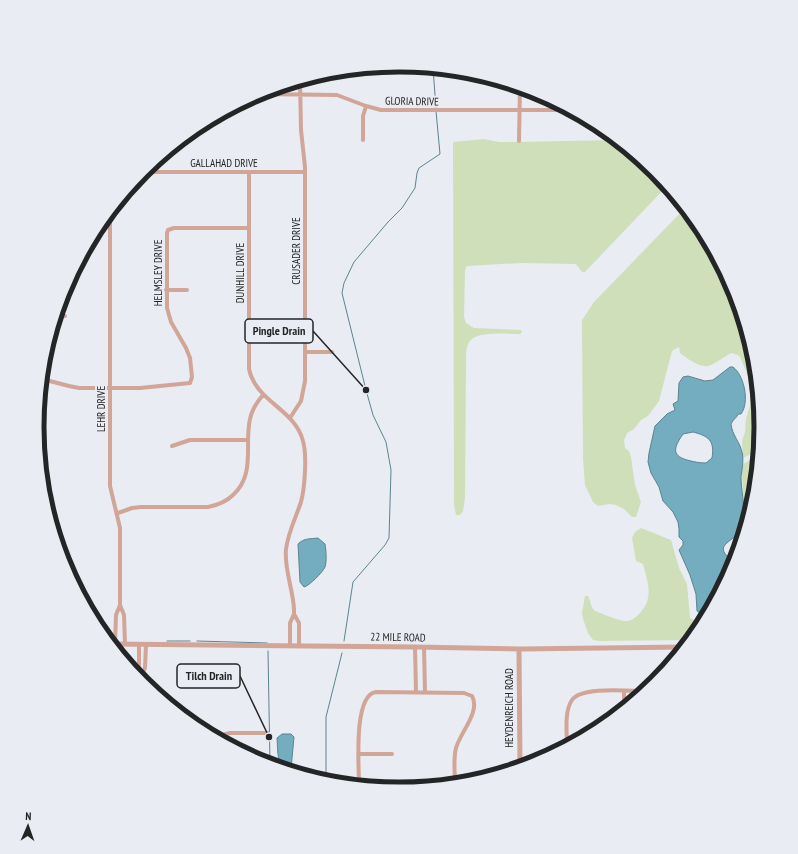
<svg xmlns="http://www.w3.org/2000/svg" width="798" height="854" font-family="'PT Sans Narrow',sans-serif">
<style>
.green{fill:#cfdfba}
.water{fill:#73adbf;stroke:#5b8491;fill-rule:evenodd}
.lines{fill:none;stroke-linecap:round;stroke-linejoin:round}
.stream{stroke:#5b8491;stroke-width:1}
.minor{stroke:#d2a599;stroke-width:4}
.tertiary{stroke:#d2a599;stroke-width:5}
.labels{text-anchor:middle;stroke-width:4;stroke-linejoin:round;paint-order:stroke}
.street-label{font-size:11px;fill:#242527;stroke:#e9ecf2}
.rim{fill:none;stroke:#242527;stroke-width:5}
.leader{fill:none;stroke:#242527;stroke-width:1.5}
.callout-dot{fill:#242527;stroke:#e9ecf2;stroke-width:1.5}
.callout{fill:#e9ecf2;stroke:#242527;stroke-width:1.5}
.callout-label{font-size:12px;text-anchor:middle;font-weight:bold;fill:#242527}
</style>
<rect width="100%" height="100%" fill="#e9ecf2"/>
<path class="green" d="M484,139L499,142H516L617,140L655,171L667,186L585,272H582L576,264L521,263L467,266L465,270L464,317L466,323L474,328L521,330L522,332L520,334C508,334 477,331 470,341C467,344 467,349 466,353L465,498L463,511L460,515H456L454,505L453,142Z
M685,208L700,226L734,289L754,357L761,427L754,498L743,534C740,528 743,522 744,515C745,498 741,481 742,464C747,463 753,458 753,453L743,458L742,441L745,432L746,419L751,402L749,382L746,371L740,357L738,355L731,353C725,356 714,365 708,366C700,368 686,358 680,353L679,347L675,349L672,351L659,401L648,416L641,420L634,429L627,433L624,440L625,448L629,451L631,457L635,485L641,502L636,517H632L624,509L616,505L610,504L598,506L593,502L585,485L583,459L582,320L594,302Z
M641,528L671,540L679,568L687,584L690,618L702,624L690,640L600,641L593,640L588,633L583,619L582,613L585,596H588C591,601 590,606 595,611C601,613 621,622 627,621C632,621 636,617 640,613C654,597 648,583 643,564L636,561L632,538L635,532Z"/>
<path class="water" d="M730,367H733C744,375 750,402 741,414H738C737,418 733,419 731,424C732,435 740,442 742,452C744,460 742,469 741,477C741,490 745,503 743,517C743,520 743,525 741,529C733,544 710,544 734,562L733,566L707,614H701L697,611L696,594L690,575L679,550L683,545V541L679,537V529L678,522L673,512L663,501L659,487L651,473L648,462L649,453L655,426L667,414L675,410L673,404L678,401L679,383L683,377L688,376L705,381L713,380ZM693,432C708,436 715,440 712,458L706,463C700,463 694,462 687,460C670,455 675,446 683,434Z
M318,538L325,544C326,550 327,561 325,567C323,572 309,586 304,587L300,582L298,544C304,538 310,539 318,538Z
M282,734H291L294,737L291,769C276,772 278,749 277,738Z"/>
<g class="lines">
<path class="stream" d="M433,68L436,108
M167,641H190
M197,641L267,643
M344,641L353,582L385,545L389,538L391,470L386,442L373,415L366,390L342,293L344,283L354,262L388,222L402,208L415,188L417,173L419,168L440,154L436,111
M268,651L270,764
M326,781V717L342,653"/>
<path class="minor" d="M257,94L337,95L366,106L381,110H570
M363,140V116L366,106
M519,141L520,87
M142,172H305
M249,172V369C256,402 295,409 303,441C307,455 305,487 301,502C296,517 288,533 286,549C284,569 293,589 294,609V614L290,623V645
M110,211V486L120,528V605L116,615L115,644
M166,290H187
M56,316H65
M305,352H332
M42,379L69,386L79,388H140L190,383L192,377L190,358L186,348L171,322L167,308V233L168,230L174,228H249
M290,418L301,401L305,381V167L301,130L300,80
M38,434V420
M172,446L190,440H248
M118,513L132,508L141,507H208C218,505 226,502 233,495C256,474 244,445 250,419C252,409 257,402 263,395
M120,605L124,615L125,644
M294,614L299,623V646
M139,644V668L142,674V682
M415,647L416,692
M424,647L425,692
M142,674L145,668L146,644
M624,709V691
M214,737L230,733H268
M567,746C567,731 564,712 572,700C581,686 630,691 645,691
M359,754H392
M359,785C359,767 353,695 376,692L464,693L472,696C481,711 460,733 456,748C453,760 455,772 455,783"/>
<path class="tertiary" d="M111,644L415,647L519,649L685,647
M519,649L520,767"/>
</g>
<g class="labels">
<g class="street-label">
<text transform="translate(412 101) rotate(1)" y="4">GLORIA DRIVE</text>
<text x="224" y="167">GALLAHAD DRIVE</text>
<text transform="translate(296 251) rotate(-90)" y="4">CRUSADER DRIVE</text>
<text transform="translate(158 273) rotate(-90)" y="4">HELMSLEY DRIVE</text>
<text transform="translate(240 273) rotate(-90)" y="4">DUNHILL DRIVE</text>
<text transform="translate(101 409) rotate(-90)" y="4">LEHR DRIVE</text>
<text transform="translate(398 637) rotate(1)" y="4">22 MILE ROAD</text>
<text transform="translate(509 708) rotate(-90)" y="4">HEYDENREICH ROAD</text>
</g>
</g>
<path d="M0 0H798V854H0ZM44 427a355 355 0 1 1 710 0a355 355 0 1 1-710 0Z" fill="#e9ecf2" fill-rule="evenodd"/>
<path class="rim" d="M44 427a355 355 0 1 1 710 0a355 355 0 1 1-710 0Z"/>
<path class="leader" d="M366 390L313 331M269 737L240 676"/>
<g class="callout-dot">
<circle cx="366" cy="390" r="4"/>
<circle cx="269" cy="737" r="4"/>
</g>
<g class="callout">
<rect x="245" y="319" width="68" height="24" rx="4"/>
<rect x="177" y="664" width="63" height="24" rx="4"/>
</g>
<g class="callout-label">
<text x="279" y="335">Pingle Drain</text>
<text x="209" y="680">Tilch Drain</text>
</g>
<g transform="translate(28 826) rotate(2)" stroke="#e9ecf2" stroke-width="3" paint-order="stroke">
<path d="M0-3L7 15L0 10L-7 15Z" fill="#242527"/>
<text y="-6" font-size="11" font-weight="bold" text-anchor="middle" fill="#242527">N</text>
</g>
</svg>
